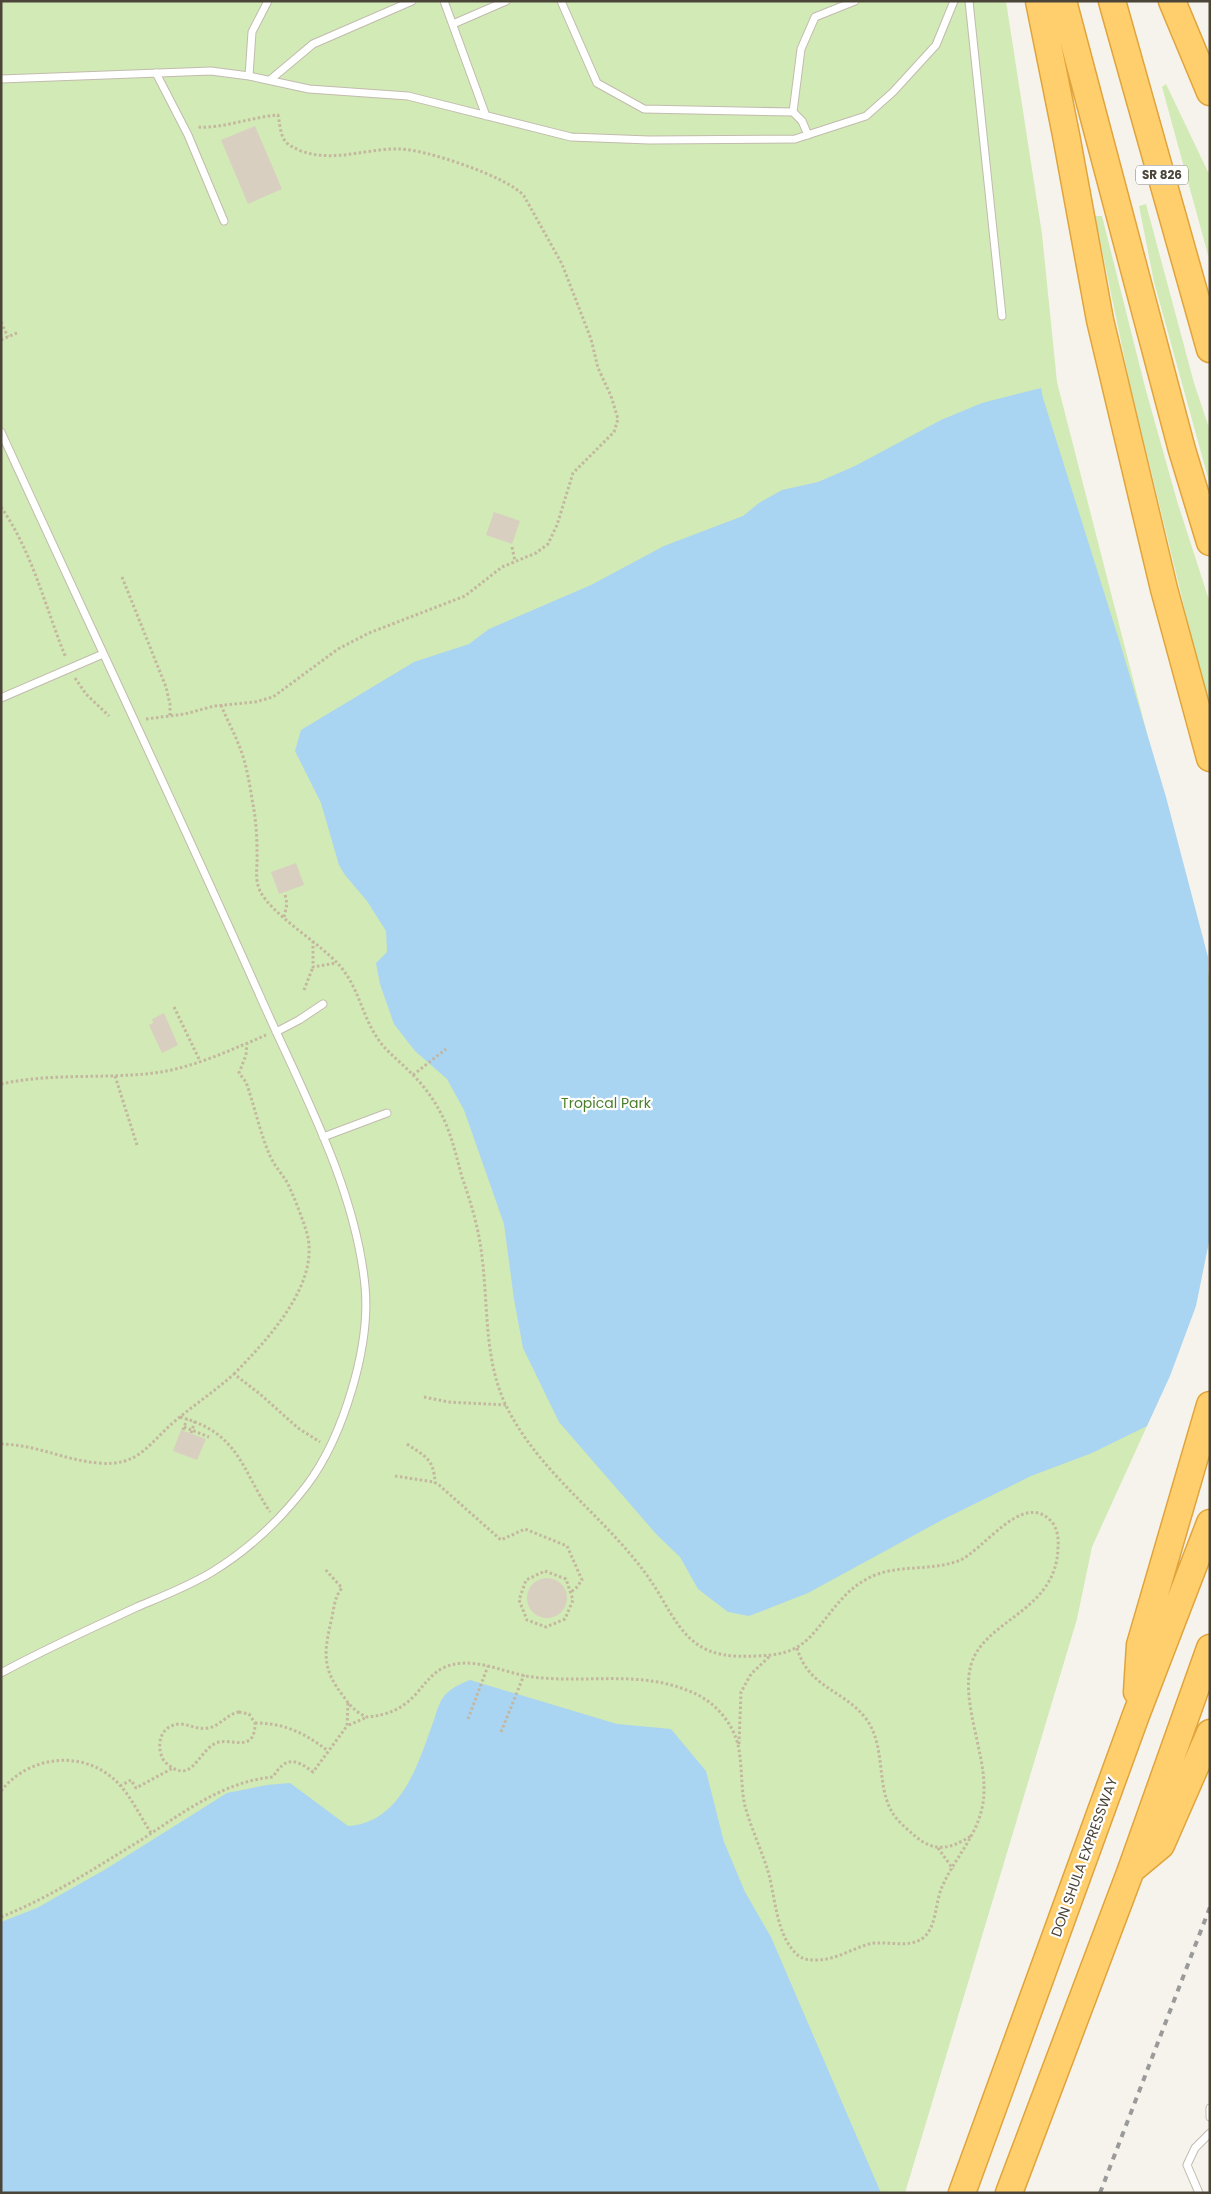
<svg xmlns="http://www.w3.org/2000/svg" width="1211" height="2194" font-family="Poppins,sans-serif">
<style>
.green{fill:#d2eab5}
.water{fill:#a9d4f2}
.building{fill:#d8cfc1}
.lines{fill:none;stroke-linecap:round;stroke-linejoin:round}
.service-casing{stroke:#c2bbae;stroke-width:9}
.motorway-casing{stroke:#e0a43c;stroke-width:29}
.path{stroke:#c4b79f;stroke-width:3;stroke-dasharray:2.5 2.5;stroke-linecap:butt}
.service{stroke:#fff;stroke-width:7}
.motorway{stroke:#ffcf6e;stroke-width:26}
.rail{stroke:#9a9a9a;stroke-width:4;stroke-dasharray:6 6;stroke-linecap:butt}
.labels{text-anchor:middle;stroke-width:4.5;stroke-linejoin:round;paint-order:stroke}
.shield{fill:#fff;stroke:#817c74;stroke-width:1}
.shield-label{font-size:12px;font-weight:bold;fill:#4b4439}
.park-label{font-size:14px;fill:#4a7f2a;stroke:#fff}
.street-label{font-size:14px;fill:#4b4439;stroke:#fff}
</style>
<rect width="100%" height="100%" fill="#f6f3ec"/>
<path class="green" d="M1,1H1006L1042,234L1057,382L1210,980V1227L1147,1426L1092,1547L1077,1619L905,2193H1Z
M1166,84L1210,176V262L1162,87Z
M1146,204L1194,383L1210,431V485L1154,282L1139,206Z
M1095,216H1102L1145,387L1177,501L1210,603V713L1129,380Z"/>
<path class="water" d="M1041,388L1043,398L1120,643L1166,797L1208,957L1210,1237L1196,1306L1170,1376L1147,1426L1092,1453L1031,1476L942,1520L808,1593L749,1616L728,1612L698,1589L680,1557L657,1535L559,1422L523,1348L514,1299L504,1224L464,1110L447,1079L415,1051L394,1024L380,984L376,963L387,952L386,931L367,901L345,875L339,865L321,803L295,751L301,730L414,662L469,644L489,629L591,585L664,546L743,516L759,503L782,490L818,482L855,466L941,420L982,403Z
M470,1680L617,1724L671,1729L706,1771L724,1842L745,1892L771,1937L881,2193H1V1922L37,1908L106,1869L227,1793L267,1785L290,1783L348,1826C399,1823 417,1768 431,1728C435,1719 437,1707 442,1699C448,1689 460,1684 470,1680Z"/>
<path class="building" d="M255,126L282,189L248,204L221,140Z
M494,512L520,521L512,544L486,535Z
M296,863L304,885L279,894L271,872Z
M164,1013L178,1045L162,1053L149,1025L153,1023L152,1019Z
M181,1430L206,1439L197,1460L173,1451Z
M527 1598a20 20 0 1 1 40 0a20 20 0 1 1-40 0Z"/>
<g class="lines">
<g class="service-casing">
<path id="service" d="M444,1L486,116
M561,1L597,83L644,109L793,112L802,121L808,135
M969,1L1002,316
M453,24L506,1
M156,73L188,135L224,221
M249,76L252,32L268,1
M1,79L211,71L249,76L309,89L408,96L571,137L649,140L795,139L866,116L893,92L936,45L954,1
M270,80L313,44L412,1
M793,112L801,49L815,17L855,1
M1,432C87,620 176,807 260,996C300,1087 355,1185 365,1286C371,1346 343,1437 307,1485C281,1519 248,1550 212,1572C189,1586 163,1596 137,1607C92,1628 45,1649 1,1673
M1,698L103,654
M276,1032L299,1020L323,1004
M323,1137L387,1113
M1210,2108V2117
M1199,2193L1187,2165L1195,2148L1210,2133"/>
</g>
<g class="motorway-casing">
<path id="motorway" d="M1039,1L1066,135L1100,320L1164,589L1210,758
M1063,1L1182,450L1210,542
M1112,1L1210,349
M1172,1L1210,92
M1137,1692L1140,1645L1210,1405
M1131,1870L1161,1845L1210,1733
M962,2193L1136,1715L1210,1523
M1009,2193L1131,1870L1210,1648"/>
</g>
<path class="path" d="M1,322L8,337
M1,340L19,332
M1,507C33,553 45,607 66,658
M512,547L515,561
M122,577L166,687L170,704V716
M75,678L86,694L109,716
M221,705C226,718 233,730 238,743C247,763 250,788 254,810C256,823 257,837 257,851C258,865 254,878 260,891C273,916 320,943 340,966C359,988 362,1016 378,1039C386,1051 397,1059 407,1069C424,1085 437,1103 446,1124C453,1141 457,1159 462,1177C471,1203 479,1229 482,1257C489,1312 483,1367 512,1417C551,1486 621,1528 661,1597C687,1643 702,1659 757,1656C777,1655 793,1653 808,1639C828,1619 840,1594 865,1580C893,1563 928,1572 958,1561C983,1552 1022,1490 1051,1521C1057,1527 1059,1539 1058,1547C1057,1612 984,1619 971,1665C961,1700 984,1750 984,1787C985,1830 957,1852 942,1887C935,1902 937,1927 923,1938C909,1949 885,1940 869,1944C851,1949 836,1960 816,1960C805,1960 800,1959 792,1949C776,1929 775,1896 768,1871C761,1849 751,1828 745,1806C740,1785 743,1758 736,1738C728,1717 711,1699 689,1691C636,1669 581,1685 526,1676C500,1671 472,1656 445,1667C432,1673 425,1684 415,1695C401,1710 387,1715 367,1717C357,1713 350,1706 344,1697C321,1668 324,1652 332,1617C334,1607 335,1596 342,1588L324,1568
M146,719L185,714L214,706L255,702L273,697L338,649L369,633L465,596L502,567L536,553L548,544L557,525L573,473L614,432L618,419L611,396L598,368L591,339L562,264L524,196C509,177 424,149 400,149C366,148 335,163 301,151C295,148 289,146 285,141C280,134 280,124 278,115C251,117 222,129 197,127
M284,917L287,904L285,894
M313,941V967L336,963
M304,990L313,967
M174,1007L200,1061
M413,1075L446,1049
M115,1076L137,1145
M1,1084C54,1072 108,1080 161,1072C197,1066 233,1049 266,1035
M234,1374C267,1340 323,1282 306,1230C301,1215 295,1199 288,1184C283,1175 276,1168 271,1158C260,1134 255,1107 246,1082L239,1073L246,1055L247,1043
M424,1397L448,1402L506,1405
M180,1417C239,1433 241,1468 270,1512
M184,1427L209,1437
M183,1430L187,1419
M191,1433L195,1421
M1,1444C38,1445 64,1460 98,1463C139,1467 148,1444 175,1421C194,1405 215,1391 234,1374L260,1394L298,1428L320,1442
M407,1444C426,1457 434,1459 435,1483
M395,1476L434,1482L439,1485L501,1540L525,1529L567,1546L582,1580L576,1588L571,1592
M545,1571L566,1579L573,1600L565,1619L546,1627L527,1620L519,1600L526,1580Z
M797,1648C809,1689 844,1689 867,1720C886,1748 876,1784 892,1812C897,1821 907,1829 915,1836C935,1853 950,1849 971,1836
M348,1703L347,1726L367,1717
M239,1712L249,1714L255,1723C255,1756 229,1735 214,1744C196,1755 191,1787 164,1761C155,1746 160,1724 181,1724C191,1725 198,1730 208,1728C220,1726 227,1714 239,1712Z
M468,1719L488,1666
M255,1723C284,1723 305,1733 328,1751
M501,1732L524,1675
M739,1744L741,1692L751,1674L770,1656
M120,1786L131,1780L136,1788L173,1768
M1,1791C29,1755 84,1749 117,1782C131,1796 140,1816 151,1833
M938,1848L953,1869
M1,1917C51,1897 95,1868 141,1840C181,1814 224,1781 273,1777C285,1757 295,1758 313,1772L347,1726"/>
<use href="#service" class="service"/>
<use href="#motorway" class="motorway"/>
<path class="rail" d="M1100,2193L1210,1907"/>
</g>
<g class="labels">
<rect class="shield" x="1136" y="165.5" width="52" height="19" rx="4"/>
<g class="shield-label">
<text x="1162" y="179">SR 826</text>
</g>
<g class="park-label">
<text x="606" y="1108">Tropical Park</text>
</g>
<g class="street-label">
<text transform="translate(1084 1857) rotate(-70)" y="5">DON SHULA EXPRESSWAY</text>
</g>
</g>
<rect width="1211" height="2194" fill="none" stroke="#4b4439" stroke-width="5"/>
</svg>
